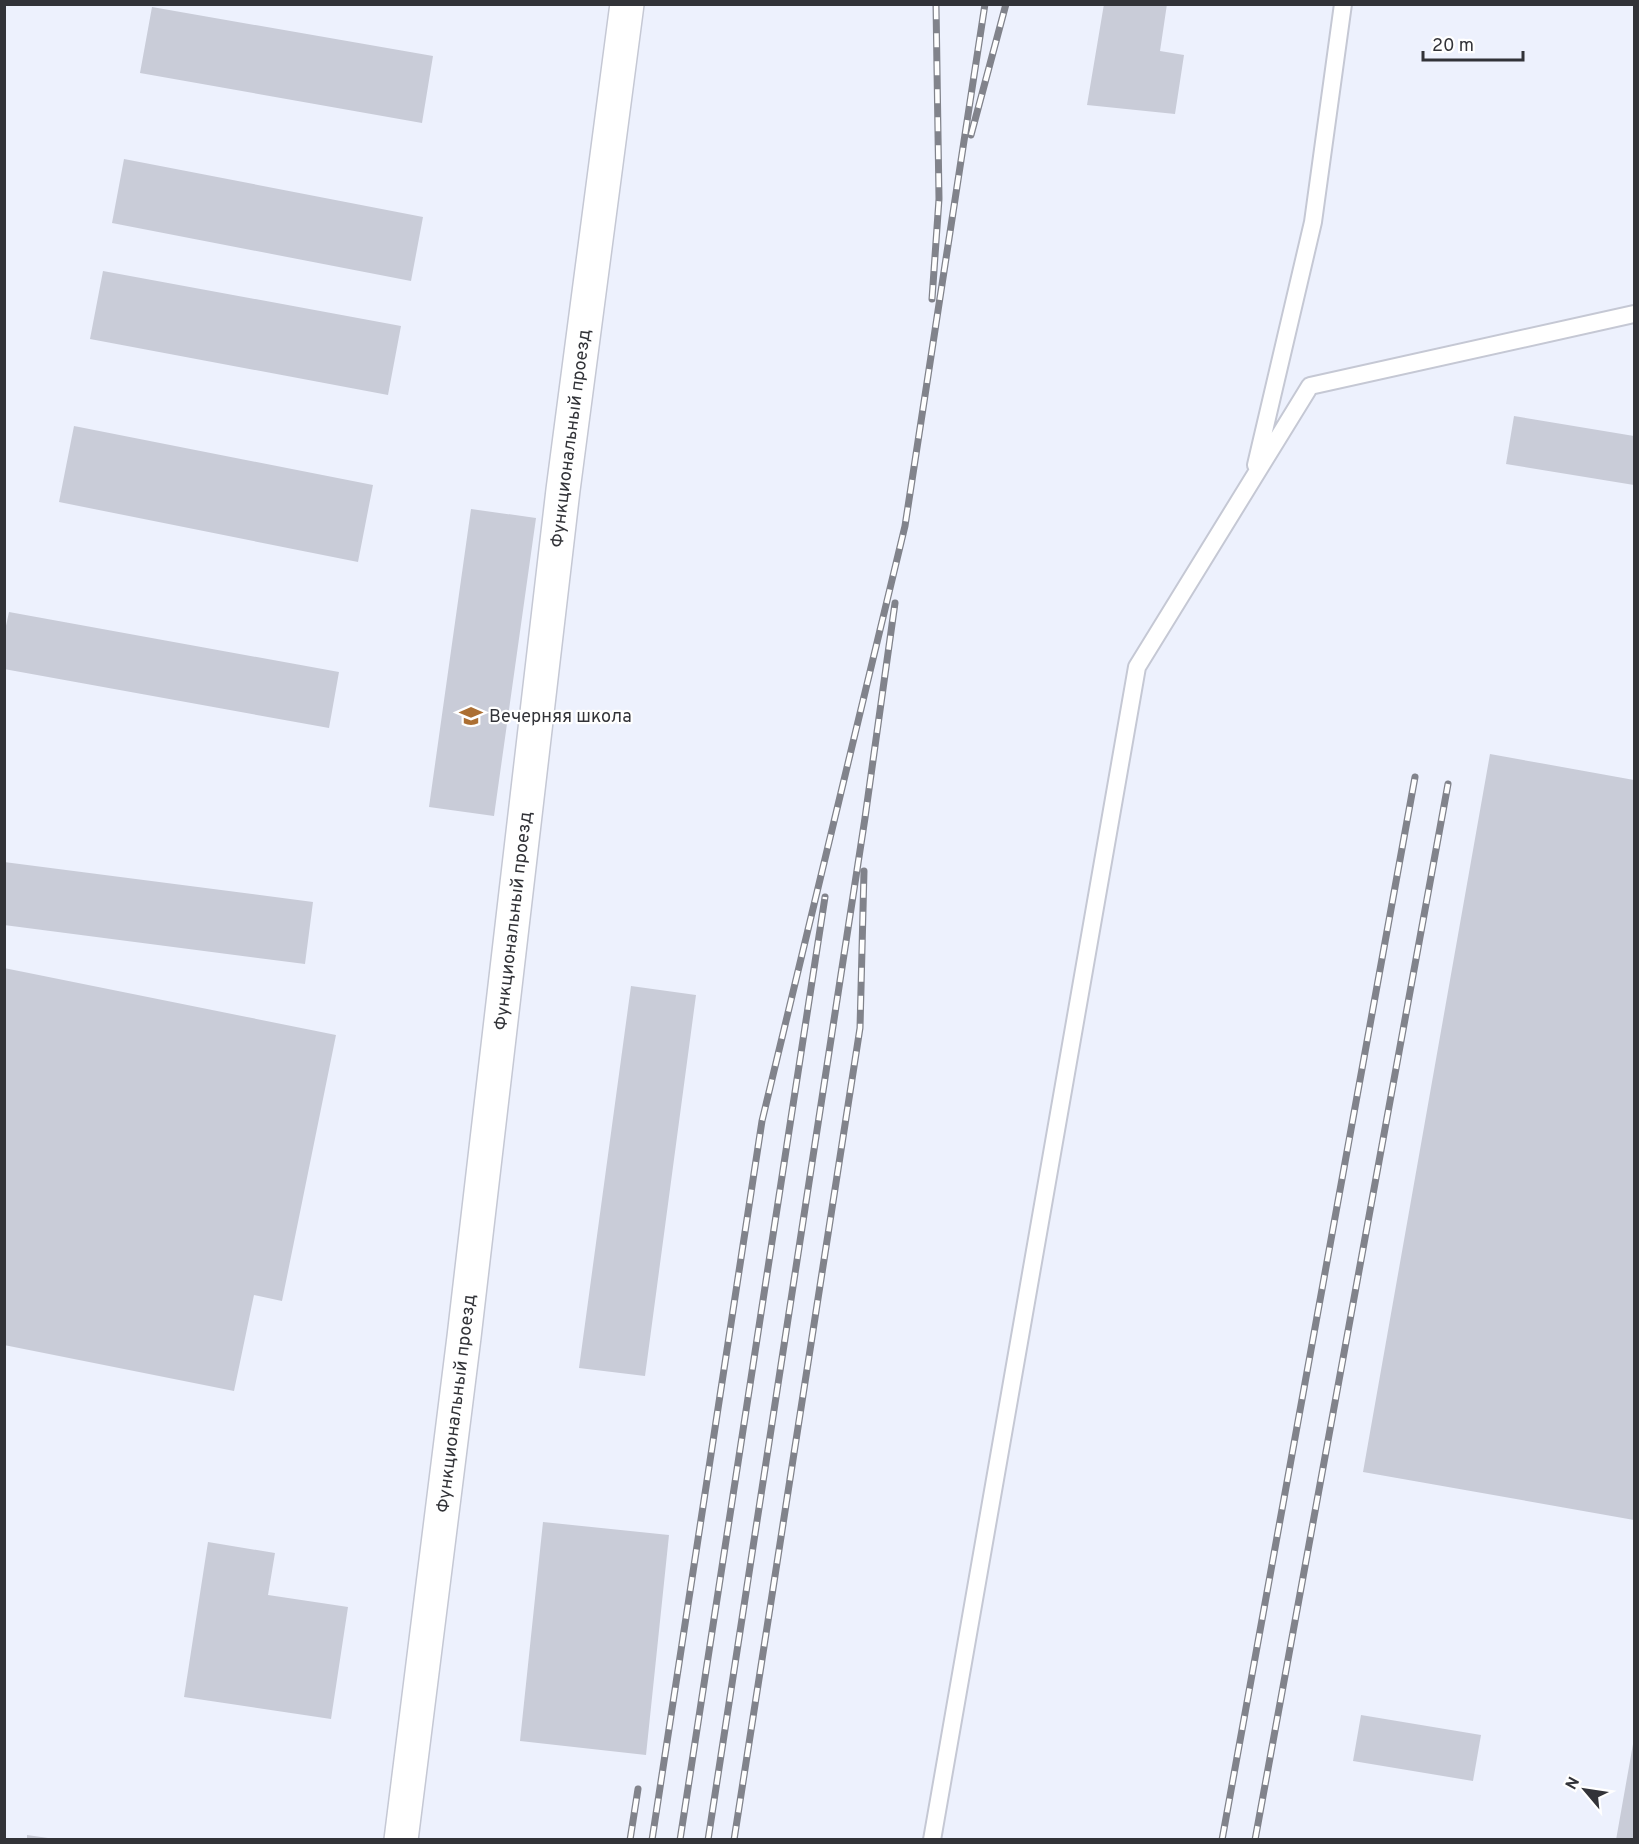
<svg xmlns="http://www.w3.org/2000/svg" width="1639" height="1844" font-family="Overpass,sans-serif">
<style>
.building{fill:#c9ccd8}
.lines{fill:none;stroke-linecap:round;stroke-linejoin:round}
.lane-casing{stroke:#c5c8d4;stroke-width:20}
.street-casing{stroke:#c5c8d4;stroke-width:36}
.lane{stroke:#fff;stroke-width:16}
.street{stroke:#fff;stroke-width:33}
.rail-casing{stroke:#81838b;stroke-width:7}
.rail{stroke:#fff;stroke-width:4.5;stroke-dasharray:14;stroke-linecap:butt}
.labels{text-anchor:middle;stroke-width:4.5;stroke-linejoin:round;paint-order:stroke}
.street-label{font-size:18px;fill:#323338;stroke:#fff}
.poi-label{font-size:18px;fill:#323338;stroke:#fff;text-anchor:start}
</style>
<rect width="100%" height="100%" fill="#edf1fd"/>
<path class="building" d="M1104,4H1167L1160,51L1184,55L1175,114L1087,105Z
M152,7L433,56L422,123L140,73Z
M124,159L423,217L411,281L112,223Z
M103,271L401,326L388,395L90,339Z
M1514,416L1634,436V485L1506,464Z
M74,426L373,485L358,562L59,502Z
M471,509L536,518L494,816L429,807Z
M9,612L339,672L329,728L4,669V635Z
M1490,754L1634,780V1520L1363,1472Z
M4,862L313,902L305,964L4,925Z
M4,968L336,1035L282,1301L254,1295L234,1391L4,1345Z
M631,986L696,995L645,1376L579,1368Z
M543,1522L669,1535L646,1755L520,1741Z
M208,1542L275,1553L268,1595L348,1607L331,1719L184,1697Z
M1361,1715L1481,1735L1473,1781L1353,1761Z
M1633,1744L1634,1840H1616Z
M27,1835L48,1838V1840H27Z"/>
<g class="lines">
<g class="lane-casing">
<path id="lane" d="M1256,465L1313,222L1343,4
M932,1840L1137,667L1310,386L1634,314"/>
</g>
<g class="street-casing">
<g id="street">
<path id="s1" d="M401,1840L464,1337L563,490L627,4"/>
</g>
</g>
<use href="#lane" class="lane"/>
<use href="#street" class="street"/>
<g class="rail-casing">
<path id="rail" d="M971,135L1006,4
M932,299L939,199L936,4
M630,1840L638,1789
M652,1840L762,1121L905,526L985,4
M680,1840L825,897
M708,1840L865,818L895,603
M734,1840L860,1028L864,871
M1222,1840L1415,777
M1255,1840L1448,784"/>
</g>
<use href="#rail" class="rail"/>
</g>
<defs>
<g id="school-bare" transform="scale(1.8)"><path d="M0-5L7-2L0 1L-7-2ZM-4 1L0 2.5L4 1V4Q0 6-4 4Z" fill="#ac6f33" stroke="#fff" stroke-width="2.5" paint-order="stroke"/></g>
</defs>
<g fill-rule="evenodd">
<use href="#school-bare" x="471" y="716"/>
</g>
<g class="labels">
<g class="street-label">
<text dy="6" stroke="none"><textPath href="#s1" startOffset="1412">Функциональный проезд</textPath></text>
<text dy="6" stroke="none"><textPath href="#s1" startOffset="926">Функциональный проезд</textPath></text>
<text dy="6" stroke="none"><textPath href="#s1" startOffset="440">Функциональный проезд</textPath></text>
</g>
<g class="poi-label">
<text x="489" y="722">Вечерняя школа</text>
</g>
</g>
<rect width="1639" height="1844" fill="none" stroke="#323338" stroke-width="12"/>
<g transform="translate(1585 1790) rotate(299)" stroke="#ffffff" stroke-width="4.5" paint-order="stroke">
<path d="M0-4.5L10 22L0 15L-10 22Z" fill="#323338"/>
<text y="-9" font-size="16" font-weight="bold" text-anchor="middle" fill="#323338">N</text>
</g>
<path d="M1423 51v9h100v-9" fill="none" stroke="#323338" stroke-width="3"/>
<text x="1432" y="51" font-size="18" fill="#323338" stroke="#ffffff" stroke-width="4.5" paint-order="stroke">20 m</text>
</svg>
